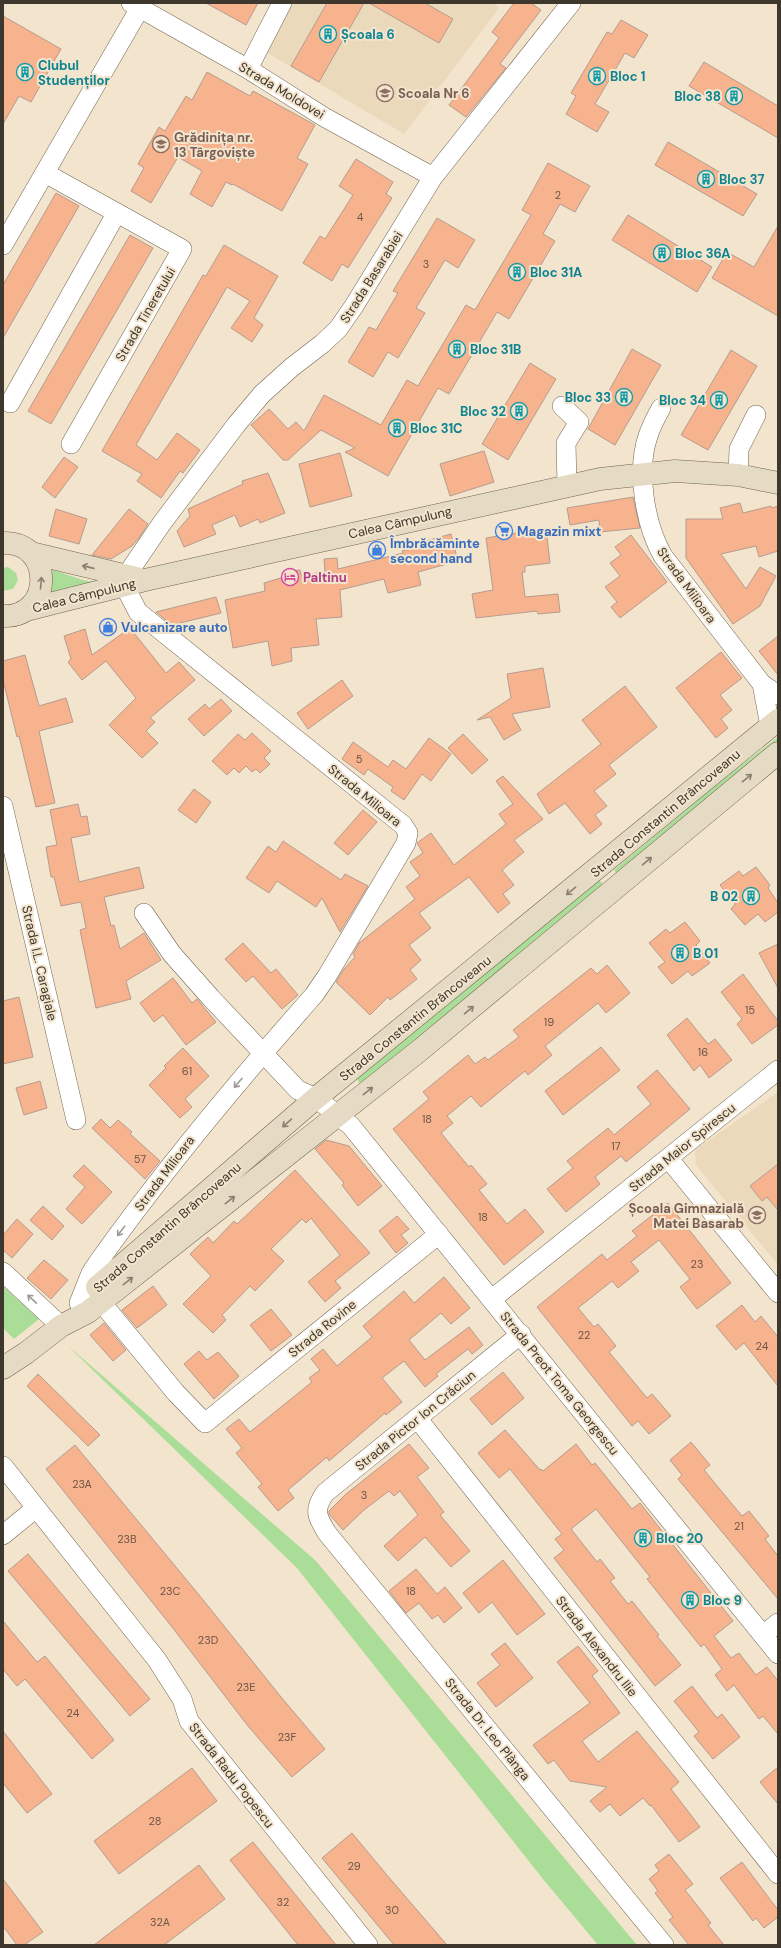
<svg xmlns="http://www.w3.org/2000/svg" width="781" height="1948" font-family="'DM Sans',sans-serif">
<style>
.built{fill:#ebd9bb}
.green{fill:#aadd97}
.building{fill:#f7b28e;stroke:#b59c8f}
.lines{fill:none;stroke-linecap:round;stroke-linejoin:round}
.street-casing{stroke:#716450;stroke-width:20}
.secondary-casing{stroke:#716450;stroke-width:23}
.street{stroke:#fff;stroke-width:19}
.secondary{stroke:#e5dac3;stroke-width:22}
.oneway{stroke:#898071}
.oneway2{stroke:#9e9b96}
.labels{text-anchor:middle;stroke-width:4;stroke-linejoin:round;paint-order:stroke}
.number-label{font-size:11px;fill:#6c5646}
.culture-label{font-size:13px;font-weight:bold;fill:#0d838f;stroke:#f3e4cd;text-anchor:start}
.street-label{font-size:13px;fill:#3d372e;stroke:#f3e4cd}
.education-label{font-size:13px;font-weight:bold;fill:#785e54;stroke:#f3e4cd;text-anchor:start}
.shop-label{font-size:13px;font-weight:bold;fill:#366cbe;stroke:#f3e4cd;text-anchor:start}
.hotel-label{font-size:13px;font-weight:bold;fill:#b23c85;stroke:#f3e4cd;text-anchor:start}
</style>
<rect width="100%" height="100%" fill="#f3e4cd"/>
<path class="built" d="M291,3H493L499,8L404,134L266,52Z
M778,1092V1265L696,1165L695,1150Z"/>
<path class="green" d="M8,567L16,573L18,580L13,589L3,591V568Z
M47,568L83,580L106,584L45,597Z
M778,737V747L620,878L614,870L720,782Z
M599,880L606,887L360,1084L355,1076Z
M3,1286L39,1319L14,1339L3,1328Z
M67,1345L316,1561L637,1945H598L543,1879L297,1568Z"/>
<path class="building" d="M206,3H258L246,25Z
M327,3H364L319,82L291,66Z
M369,3H425L453,19L439,43Z
M514,3H531L541,10L500,64L506,68L466,117L449,105L499,38L492,32Z
M3,16L61,49L31,102L19,96L3,124Z
M621,20L648,35L634,58L625,53L595,104L609,112L597,132L566,114L576,96L571,93L607,32L612,34Z
M704,62L778,106V138L689,86Z
M207,72L250,96L253,91L315,125L297,158L308,164L282,211L233,184L232,185L226,182L212,207L190,194L202,171L178,157L151,203L131,191L144,168L138,164L159,127L165,131L186,96L192,100Z
M668,142L757,194L743,216L655,165Z
M356,159L393,182L386,194L392,198L348,268L342,264L332,281L303,263L320,236L325,239L353,195L339,186Z
M548,163L590,186L575,212L560,204L543,234L555,241L509,319L497,312L449,394L438,388L388,476L345,452L355,448L321,430L288,460H283L251,425L269,409L288,429L296,422L304,431L324,395L381,425L407,380L418,386L466,305L475,310L531,215L522,210Z
M56,193L79,206L3,338V285Z
M628,215L712,267L697,292L612,240Z
M437,218L475,240L458,268L445,260L416,308L425,313L398,358L388,352L373,377L348,362L369,327L376,330L398,293L393,291Z
M778,226V316L712,278L727,252L754,267Z
M130,235L153,248L51,424L28,411Z
M224,245L278,276L254,318L263,325L252,342L231,328L250,301L227,287L136,445L157,460L177,433L200,450L183,473L180,471L161,498L137,481L142,474L102,451L203,275L206,276Z
M632,349L661,365L615,445L588,429Z
M731,350L757,366L708,450L681,435Z
M530,363L556,379L508,460L482,444Z
M484,451L494,482L450,496L440,464Z
M340,453L352,496L310,507L299,464Z
M64,457L78,467L55,498L42,487Z
M268,473L285,513L260,523L258,519L240,527L235,515L212,525L216,534L184,547L177,531L190,516L188,509L243,484L242,481Z
M633,497L640,528L600,532L599,520L570,525L567,508Z
M740,503L743,513L771,506L772,508L778,506V551L759,557L756,546L721,554L746,589L760,567L776,576L760,606L733,624L686,558V519H723L720,508Z
M56,509L87,519L79,544L49,536Z
M129,509L148,524L139,538L132,546L111,559L92,555Z
M546,528L550,563L525,566V572H522L525,597L558,594L560,612L538,614L537,611L476,618L472,594L493,590L486,538Z
M451,534L458,561L418,572L421,585L388,593L384,579L340,590L342,617L316,619L319,645L291,648L292,661L272,666L268,641L233,648L225,600L265,591L264,583L284,577V572L300,570L301,575L325,572L324,559L337,558L338,569L403,553L402,551L419,547L418,543Z
M631,535L667,582L620,618L611,607L617,602L605,587L620,576L610,563L621,555L615,547Z
M216,597L221,613L172,625L156,612Z
M130,628L166,673L179,662L195,680L150,718L155,722L146,731L158,743L142,758L109,725L136,698L106,661L82,680L68,662L71,659L64,636L85,629L92,655Z
M778,636V675L759,651Z
M721,652L742,678L720,695L732,710L721,719L728,728L716,738L676,688Z
M25,655L39,706L66,698L73,722L39,731L55,803L36,807L19,736L17,737L3,680V661Z
M543,668L550,707L512,714L521,730L504,740L490,717L477,720L511,698L507,674Z
M342,680L353,696L308,729L297,713Z
M625,686L657,727L609,765L616,774L594,791L607,806L595,815L602,824L590,834L565,803L549,814L537,794L601,744L582,720Z
M221,699L232,711L204,736L188,719L205,704L209,709Z
M252,733L271,751L264,758L270,764L260,773L256,769L252,772L246,766L239,773L234,768L227,775L212,761L238,734L245,740Z
M463,734L488,760L472,774L448,748Z
M429,738L451,754L431,781L422,774L404,800L391,791L393,787L368,769L364,775L342,759L353,742L388,767L393,760L406,769Z
M503,776L543,819L514,840L524,852L502,870L514,885L503,894L510,903L498,913L469,877L419,913L431,928L409,945L421,960L410,970L417,979L390,1000L388,997L370,1015L336,982L344,969L355,957L353,954L359,943L415,899L406,887L420,876L410,862L423,853L417,843L431,833L454,865L506,824L499,814L513,804L496,781Z
M194,789L211,802L196,823L178,810Z
M78,804L81,817L87,816L90,834L71,838L79,882L139,867L144,888L104,897L111,926L114,925L120,949L144,933L161,960L126,981L131,999L96,1008L80,930L86,928L81,902L61,906L54,877H51L46,847L57,845L50,810Z
M363,810L377,822L348,855L334,843Z
M283,841L341,880L345,874L368,886L340,932L322,898L316,907L277,881L269,893L246,878L268,846L276,852Z
M756,867L770,885L768,888L778,903V912L765,922L758,914L745,925L731,909L735,904L720,885L739,871L743,876Z
M685,922L700,941L696,945L710,963L692,976L688,971L672,984L658,967L665,962L649,943L666,929L670,933Z
M243,943L271,973L276,969L298,995L282,1009L253,976L246,982L225,959Z
M778,944V988L759,953Z
M607,965L630,993L606,1013L598,1003L545,1046L552,1055L528,1075L525,1071L481,1107L471,1096L447,1116L453,1123L441,1133L469,1167L471,1165L487,1184L479,1190L507,1224L525,1209L544,1232L504,1265L393,1129L429,1099L423,1092L468,1055L475,1064L485,1057L488,1060L519,1037L513,1030L591,968L597,974Z
M743,974L778,1021V1025L752,1044L737,1024L742,1019L721,992Z
M173,978L192,1003L197,999L216,1022L186,1045L163,1015L154,1022L140,1003Z
M19,997L33,1057L3,1064V1001Z
M687,1018L708,1044L715,1039L732,1060L709,1078L700,1065L694,1071L667,1035Z
M601,1047L620,1070L563,1115L545,1091Z
M183,1048L209,1076L185,1099L192,1107L180,1118L149,1085L166,1068L164,1066Z
M657,1070L690,1109L626,1162L621,1156L595,1177L600,1184L566,1212L547,1189L573,1168L567,1161L608,1128L614,1135L651,1104L637,1087Z
M40,1081L47,1108L24,1115L16,1088Z
M101,1119L110,1128L118,1120L132,1132L130,1134L160,1161L145,1179L92,1128Z
M326,1140L349,1146L382,1186L358,1206L342,1185L344,1183L315,1149Z
M778,1164V1210L767,1197L762,1201L750,1186Z
M84,1165L112,1192L82,1224L66,1209L85,1187L73,1176Z
M295,1170L370,1253L335,1281L341,1288L325,1302L308,1282L340,1255L311,1218L306,1223L302,1219L271,1249L284,1261L255,1291L250,1286L222,1315L226,1320L213,1333L183,1304L211,1276L190,1254L208,1237L213,1243L234,1221L237,1224Z
M668,1203L731,1283L697,1309L680,1287L690,1279L659,1240L631,1262L639,1271L618,1288L612,1281L578,1308L594,1327L598,1324L616,1346L609,1352L647,1398L652,1394L671,1416L649,1434L638,1421L632,1426L537,1307L602,1254L607,1260L637,1236L632,1231Z
M43,1206L64,1226L52,1240L30,1220Z
M397,1216L409,1229L401,1235L408,1243L396,1253L379,1231Z
M17,1219L33,1234L12,1258L3,1250V1235Z
M44,1260L68,1280L51,1299L27,1278Z
M444,1277L470,1308L451,1324L441,1313L409,1340L425,1360L469,1327L483,1345L472,1354L468,1349L436,1374L438,1376L425,1387L404,1361L382,1378L402,1402L386,1415L385,1413L329,1461L327,1457L288,1490L294,1498L278,1511L258,1487L262,1484L236,1453L242,1448L226,1429L239,1419L250,1432L312,1382L309,1378L320,1370L311,1359L323,1349L337,1366L372,1337L363,1326L404,1291L414,1303Z
M153,1286L167,1305L137,1328L122,1310Z
M742,1305L755,1322L761,1316L778,1337V1386L744,1343L736,1350L716,1326Z
M271,1309L292,1335L271,1351L250,1325Z
M104,1323L126,1350L113,1361L90,1335Z
M199,1351L207,1360L218,1352L239,1376L214,1399L184,1364Z
M503,1372L524,1398L492,1425L470,1399Z
M38,1374L100,1435L88,1446L27,1386Z
M505,1430L540,1470L541,1469L543,1471L576,1444L592,1465L595,1463L632,1509L640,1503L733,1621L714,1636L731,1658L739,1653L756,1675L767,1667L778,1681V1734L763,1716L759,1719L734,1685L727,1691L715,1675L722,1669L704,1644L701,1647L647,1579L650,1577L596,1509L571,1529L597,1562L600,1559L615,1578L610,1581L628,1604L632,1601L659,1635L657,1636L681,1665L655,1686L554,1558L564,1550L555,1539L562,1534L510,1469L499,1478L478,1453Z
M691,1442L710,1465L704,1470L742,1516L749,1511L769,1536L765,1539L778,1556V1599L678,1479L682,1475L670,1460Z
M409,1444L429,1468L417,1477L444,1512L440,1515L470,1551L451,1567L425,1537L398,1561L384,1546L418,1515L400,1491L394,1496L389,1491L364,1510L343,1530L329,1514V1511L346,1494Z
M75,1445L204,1601L281,1697L325,1749L292,1777L248,1726L172,1627L46,1469Z
M28,1554L150,1699L130,1716L8,1571Z
M503,1560L545,1614L517,1635L492,1602L479,1613L463,1593Z
M416,1569L437,1594L445,1587L462,1608L444,1623L438,1615L432,1619L419,1603L406,1613L389,1591Z
M3,1621L37,1662L45,1656L114,1740L92,1759L25,1679L17,1686L3,1669Z
M505,1643L533,1678L496,1707L477,1683L500,1665L491,1654Z
M578,1646L598,1671L592,1676L620,1713L582,1741L598,1762L637,1731L679,1782L671,1789L700,1827L679,1842L651,1805L650,1806L643,1798L620,1816L610,1804L600,1812L590,1801L607,1787L570,1781L554,1760L548,1764L533,1745L590,1703L557,1662Z
M692,1686L717,1718L722,1714L740,1737L713,1759L694,1736L699,1732L674,1701Z
M3,1731L52,1794L27,1813L3,1783Z
M778,1767V1804L760,1782Z
M192,1768L217,1801L119,1874L94,1841Z
M352,1833L386,1874L447,1945H394L322,1858Z
M253,1842L336,1945H298L230,1860Z
M669,1854L693,1884L685,1890L711,1923L708,1925L724,1945H689L669,1920L673,1917L655,1893L658,1891L649,1879L659,1871L655,1865Z
M742,1862L778,1910V1917L764,1928L756,1918L753,1921L720,1878Z
M199,1865L225,1899L164,1945H94Z
M3,1879L43,1932L24,1945H17L3,1926Z"/>
<g class="lines">
<g class="street-casing">
<path id="street" d="M131,3L248,69L324,117L433,177
M248,69L282,3
M45,173L182,249L71,444
M3,245L140,8
M10,403L116,214
M562,406L579,422L566,443L567,485
M661,408C656,417 651,427 648,436C636,471 645,525 663,556L762,684L778,695
M738,475L739,449L756,415
M126,576L162,523L236,425L262,394L292,367L322,344L338,329L354,306L433,177L571,3
M762,684L770,726
M3,806L76,1120
M144,913L172,954L211,998L298,1090L316,1098L351,1126L778,1654
M668,1158L778,1293
M3,1272L61,1326
M492,1299L778,1070
M101,1302L176,1393L205,1423L439,1234
M79,1303L91,1273L99,1261C165,1168 238,1081 314,995L327,976L406,843L408,833L403,825L138,612L124,585
M521,1334L325,1493C313,1510 317,1517 327,1533L664,1945
M417,1418L778,1874
M3,1466L157,1660L182,1699L189,1721L368,1945
M3,1535L36,1508
M763,1635L778,1623"/>
</g>
<g class="secondary-casing">
<path id="secondary" d="M3,543C54,541 54,618 3,616
M31,553L140,579
M26,610L145,580L600,479L675,471L738,475L778,483
M97,1287L316,1098L778,720
M3,1368L26,1353L61,1326L88,1312L419,1051L778,753"/>
</g>
<use href="#street" class="street"/>
<use href="#secondary" class="secondary"/>
</g>
<defs><path id="oneway-shaft" d="M-6 0H5M1.5-3L5.5 0L1.5 3" fill="none" stroke-width="1.6" stroke-linecap="round" stroke-linejoin="round"/></defs>
<g class="oneway">
<use href="#oneway-shaft" transform="translate(88 567) rotate(-167)"/>
<use href="#oneway-shaft" transform="translate(41 583) rotate(-85)"/>
<use href="#oneway-shaft" transform="translate(747 778) rotate(-39)"/>
<use href="#oneway-shaft" transform="translate(647 861) rotate(-40)"/>
<use href="#oneway-shaft" transform="translate(571 891) rotate(141)"/>
<use href="#oneway-shaft" transform="translate(469 1010) rotate(-40)"/>
<use href="#oneway-shaft" transform="translate(368 1091) rotate(-38)"/>
<use href="#oneway-shaft" transform="translate(287 1123) rotate(139)"/>
<use href="#oneway-shaft" transform="translate(230 1200) rotate(-38)"/>
<use href="#oneway-shaft" transform="translate(128 1281) rotate(-38)"/>
</g>
<g class="oneway2">
<use href="#oneway-shaft" transform="translate(238 1083) rotate(131)"/>
<use href="#oneway-shaft" transform="translate(121 1231) rotate(127)"/>
<use href="#oneway-shaft" transform="translate(32 1299) rotate(-137)"/>
</g>
<defs>
<g id="building-ring" transform="scale(0.9)"><circle r="9.5" fill="#f3e4cd" stroke="#0f9aa8" stroke-width="1.5"/><path d="M-4-6H4V6H1V3H-1V6H-4ZM-2.5-4.3h1.7v1.8h-1.7ZM.8-4.3h1.7v1.8H.8ZM-2.5-1h1.7V.8h-1.7ZM.8-1h1.7V.8H.8Z" fill="#0f9aa8"/></g>
<g id="school-ring" transform="scale(0.9)"><circle r="9.5" fill="#f3e4cd" stroke="#8d6e63" stroke-width="1.5"/><path d="M0-5L7-2L0 1L-7-2ZM-4 1L0 2.5L4 1V4Q0 6-4 4Z" fill="#8d6e63"/></g>
<g id="supermarket-ring" transform="scale(0.9)"><circle r="9.5" fill="#f3e4cd" stroke="#3f7fe0" stroke-width="1.5"/><path d="M-6-5.5h2.5l.6 2H6L4.5 2H-2.5L-4.4-4H-6ZM-1.5 3.2a1.3 1.3 0 1 0 .1 0ZM3 3.2a1.3 1.3 0 1 0 .1 0Z" fill="#3f7fe0"/></g>
<g id="shop-ring" transform="scale(0.9)"><circle r="9.5" fill="#f3e4cd" stroke="#3f7fe0" stroke-width="1.5"/><path d="M-5-2.5h2.3a2.7 3.5 0 0 1 5.4 0H5L5.5 6h-11ZM-1.5-2.5h3a1.5 2.3 0 0 0-3 0Z" fill="#3f7fe0"/></g>
<g id="hotel-ring" transform="scale(0.9)"><circle r="9.5" fill="#f3e4cd" stroke="#d1479c" stroke-width="1.5"/><path d="M-6-4.5h1.5V1H6V5H4.5V3h-9V5H-6ZM-4 0a1.8 1.8 0 1 1 3.6 0ZM.5 0V-2.5h3Q6-2.5 6 0Z" fill="#d1479c"/></g>
</defs>
<g fill-rule="evenodd">
<use href="#building-ring" x="328" y="34"/>
<use href="#building-ring" x="25" y="72"/>
<use href="#building-ring" x="597" y="76"/>
<use href="#school-ring" x="385" y="93"/>
<use href="#building-ring" x="734" y="96"/>
<use href="#school-ring" x="161" y="144"/>
<use href="#building-ring" x="706" y="179"/>
<use href="#building-ring" x="662" y="253"/>
<use href="#building-ring" x="517" y="272"/>
<use href="#building-ring" x="457" y="349"/>
<use href="#building-ring" x="624" y="397"/>
<use href="#building-ring" x="719" y="400"/>
<use href="#building-ring" x="519" y="411"/>
<use href="#building-ring" x="397" y="428"/>
<use href="#supermarket-ring" x="504" y="531"/>
<use href="#shop-ring" x="377" y="550"/>
<use href="#hotel-ring" x="290" y="577"/>
<use href="#shop-ring" x="108" y="627"/>
<use href="#building-ring" x="751" y="896"/>
<use href="#building-ring" x="680" y="953"/>
<use href="#school-ring" x="757" y="1215"/>
<use href="#building-ring" x="643" y="1538"/>
<use href="#building-ring" x="690" y="1600"/>
</g>
<g class="labels">
<g class="number-label">
<text x="558" y="199">2</text>
<text x="360" y="221">4</text>
<text x="426" y="268">3</text>
<text x="359" y="763">5</text>
<text x="750" y="1014">15</text>
<text x="549" y="1026">19</text>
<text x="703" y="1056">16</text>
<text x="187" y="1075">61</text>
<text x="427" y="1123">18</text>
<text x="616" y="1150">17</text>
<text x="140" y="1163">57</text>
<text x="483" y="1221">18</text>
<text x="697" y="1268">23</text>
<text x="584" y="1339">22</text>
<text x="762" y="1350">24</text>
<text x="82" y="1488">23A</text>
<text x="364" y="1499">3</text>
<text x="739" y="1530">21</text>
<text x="127" y="1543">23B</text>
<text x="170" y="1595">23C</text>
<text x="411" y="1595">18</text>
<text x="208" y="1644">23D</text>
<text x="246" y="1691">23E</text>
<text x="73" y="1717">24</text>
<text x="287" y="1741">23F</text>
<text x="155" y="1825">28</text>
<text x="354" y="1870">29</text>
<text x="283" y="1906">32</text>
<text x="392" y="1914">30</text>
<text x="160" y="1926">32A</text>
</g>
<g class="culture-label">
<text x="341" y="39">Școala 6</text>
<text x="38" y="70">Clubul<tspan x="38" dy="15">Studenților</tspan></text>
<text x="610" y="81">Bloc 1</text>
<text x="721" y="101" text-anchor="end">Bloc 38</text>
<text x="719" y="184">Bloc 37</text>
<text x="675" y="258">Bloc 36A</text>
<text x="530" y="277">Bloc 31A</text>
<text x="470" y="354">Bloc 31B</text>
<text x="611" y="402" text-anchor="end">Bloc 33</text>
<text x="706" y="405" text-anchor="end">Bloc 34</text>
<text x="506" y="416" text-anchor="end">Bloc 32</text>
<text x="410" y="433">Bloc 31C</text>
<text x="738" y="901" text-anchor="end">B 02</text>
<text x="693" y="958">B 01</text>
<text x="656" y="1543">Bloc 20</text>
<text x="703" y="1605">Bloc 9</text>
</g>
<g class="street-label">
<text transform="translate(282 90) rotate(31)" y="5">Strada Moldovei</text>
<text transform="translate(371 277) rotate(-58)" y="5">Strada Basarabiei</text>
<text transform="translate(145 314) rotate(-60)" y="5">Strada Tineretului</text>
<text transform="translate(400 522) rotate(-13)" y="5">Calea Câmpulung</text>
<text transform="translate(687 585) rotate(54)" y="5">Strada Milioara</text>
<text transform="translate(84 595) rotate(-14)" y="5">Calea Câmpulung</text>
<text transform="translate(365 795) rotate(39)" y="5">Strada Milioara</text>
<text transform="translate(665 813) rotate(-40)" y="5">Strada Constantin Brâncoveanu</text>
<text transform="translate(40 963) rotate(77)" y="5">Strada I.L. Caragiale</text>
<text transform="translate(415 1018) rotate(-39)" y="5">Strada Constantin Brâncoveanu</text>
<text transform="translate(682 1147) rotate(-39)" y="5">Strada Maior Spirescu</text>
<text transform="translate(164 1173) rotate(-53)" y="5">Strada Milioara</text>
<text transform="translate(167 1227) rotate(-41)" y="5">Strada Constantin Brâncoveanu</text>
<text transform="translate(322 1328) rotate(-39)" y="5">Strada Rovine</text>
<text transform="translate(560 1383) rotate(51)" y="5">Strada Preot Toma Georgescu</text>
<text transform="translate(415 1420) rotate(-39)" y="5">Strada Pictor Ion Crăciun</text>
<text transform="translate(597 1646) rotate(52)" y="5">Strada Alexandru Ilie</text>
<text transform="translate(488 1729) rotate(51)" y="5">Strada Dr. Leo Plànga</text>
<text transform="translate(232 1775) rotate(52)" y="5">Strada Radu Popescu</text>
</g>
<g class="education-label">
<text x="398" y="98">Scoala Nr 6</text>
<text x="174" y="142">Grădinița nr.<tspan x="174" dy="15">13 Târgoviște</tspan></text>
<text x="744" y="1213" text-anchor="end">Școala Gimnazială<tspan x="744" dy="15">Matei Basarab</tspan></text>
</g>
<g class="shop-label">
<text x="517" y="536">Magazin mixt</text>
<text x="390" y="548">Îmbrăcăminte<tspan x="390" dy="15">second hand</tspan></text>
<text x="121" y="632">Vulcanizare auto</text>
</g>
<g class="hotel-label">
<text x="303" y="582">Paltinu</text>
</g>
</g>
<rect width="781" height="1948" fill="none" stroke="#3d372e" stroke-width="8"/>
</svg>
